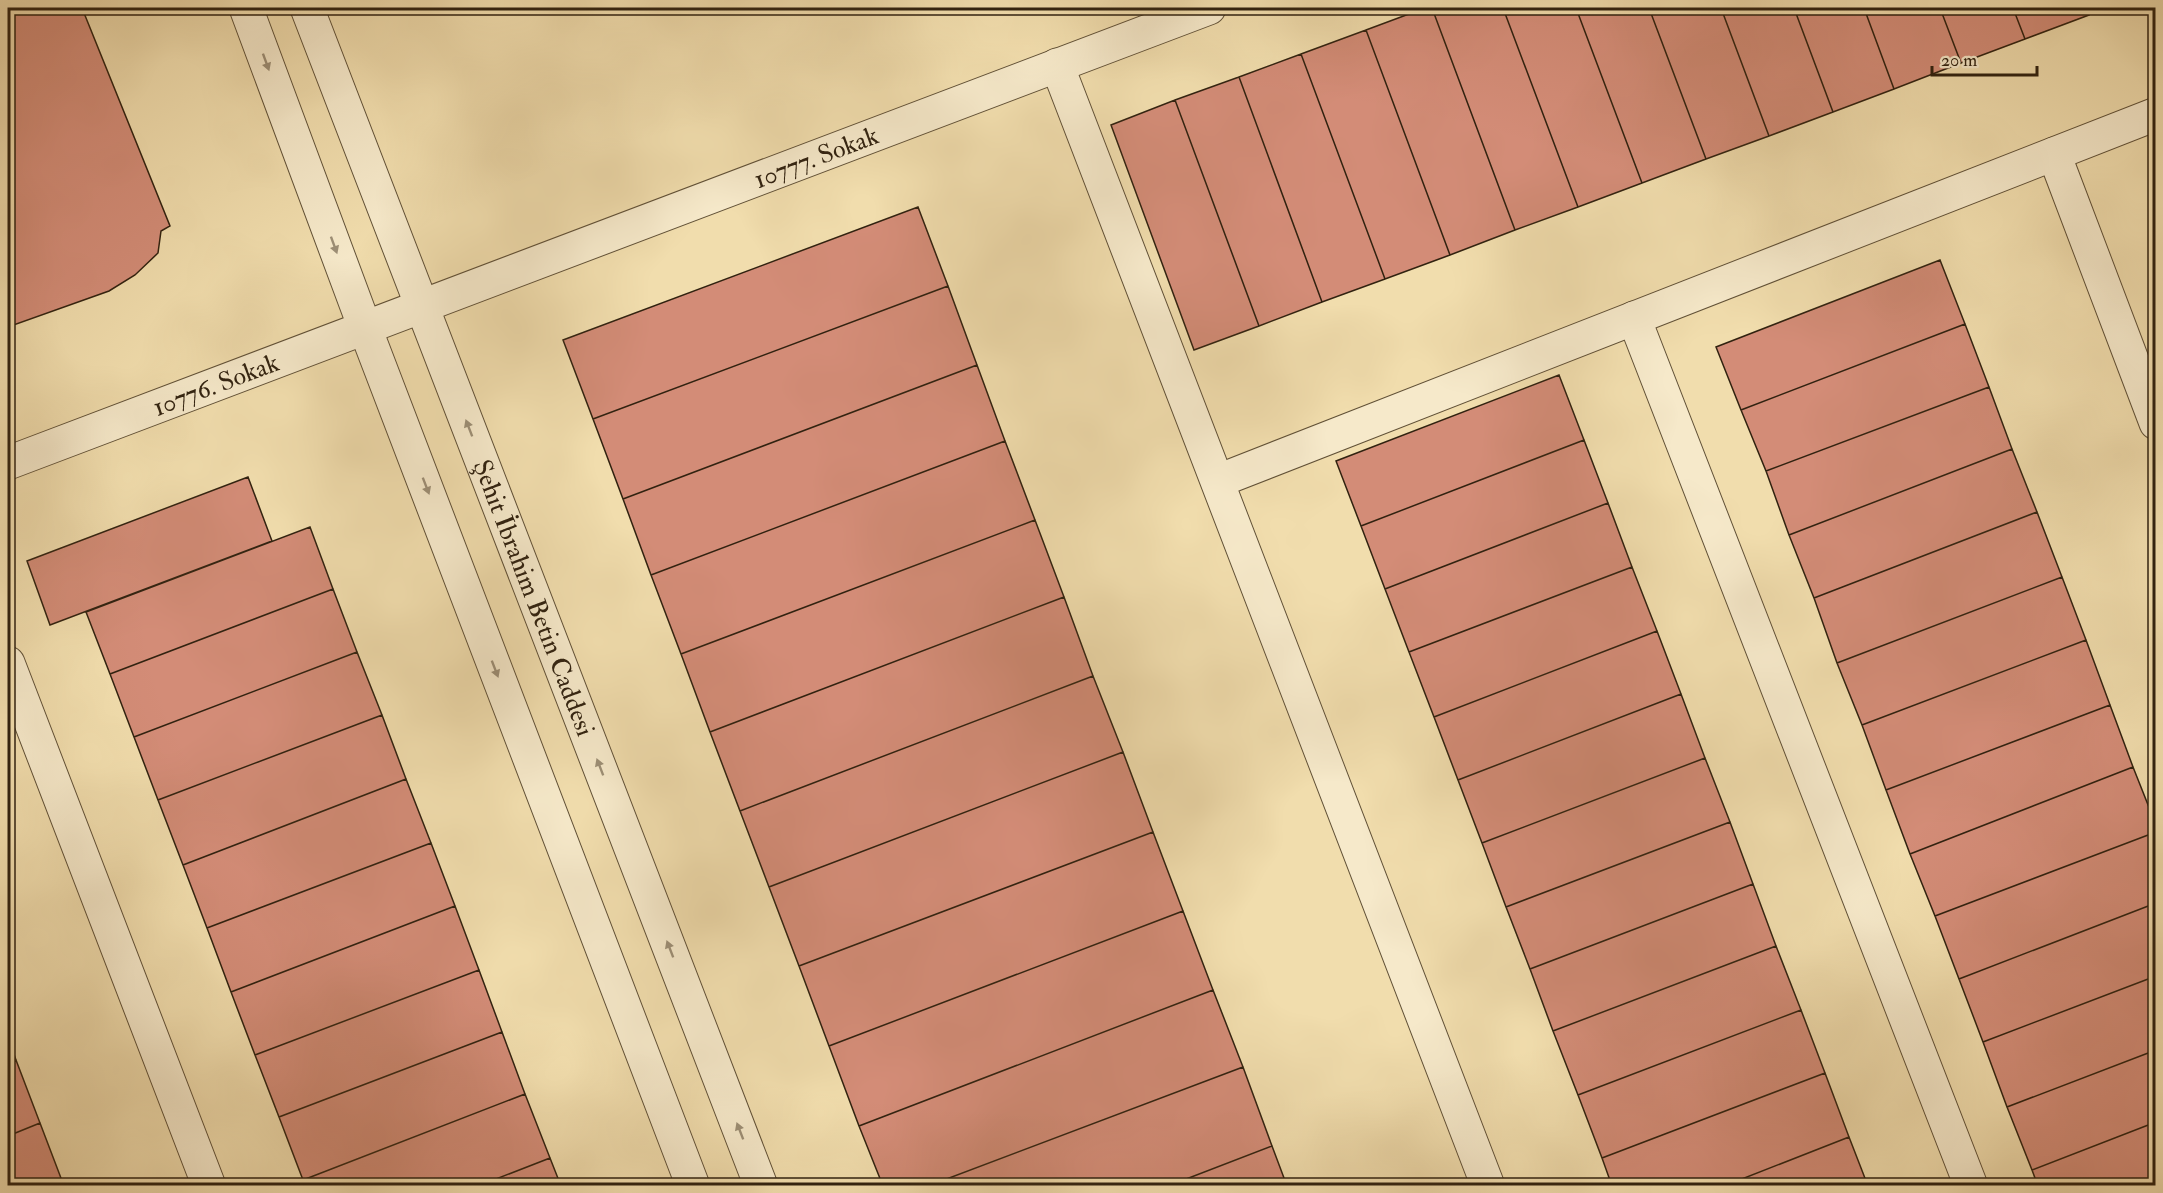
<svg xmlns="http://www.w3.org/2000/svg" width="2163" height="1193" font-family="'IM FELL Double Pica',serif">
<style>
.building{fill:#d38c77;stroke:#312210;stroke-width:1.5}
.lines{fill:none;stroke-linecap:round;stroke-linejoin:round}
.minor-casing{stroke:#615137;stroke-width:35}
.minor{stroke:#f6e9ca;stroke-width:33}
.oneway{fill:#9d8f76}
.labels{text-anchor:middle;stroke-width:5;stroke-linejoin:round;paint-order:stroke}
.street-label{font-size:26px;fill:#312210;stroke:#f6e9ca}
</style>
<rect width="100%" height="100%" fill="#f1ddad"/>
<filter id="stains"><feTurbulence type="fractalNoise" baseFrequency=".00333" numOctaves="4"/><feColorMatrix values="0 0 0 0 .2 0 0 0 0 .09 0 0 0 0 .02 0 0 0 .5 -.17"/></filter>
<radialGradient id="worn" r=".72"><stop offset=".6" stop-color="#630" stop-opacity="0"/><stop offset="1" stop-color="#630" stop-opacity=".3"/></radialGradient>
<path class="building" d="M8,8H82L170,226L161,231L158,253L135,275L109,291L8,327Z
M1425,8H1432L1515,230L1450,255L1366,30Z
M1432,8H1503L1578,207L1515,230Z
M1503,8H1576L1642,183L1578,207Z
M1576,8H1649L1706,159L1642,183Z
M1649,8H1721L1769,136L1706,159Z
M1721,8H1794L1833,112L1769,136Z
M1794,8H1864L1894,89L1833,112Z
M1864,8H1940L1961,63L1894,89Z
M1940,8H2013L2025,39L1961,63Z
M2013,8H2086L2089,15L2025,39Z
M1366,30L1450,255L1385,279L1301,54Z
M1301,54L1385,279L1322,302L1239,77Z
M1239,77L1322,302L1259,326L1175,100Z
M1175,100L1259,326L1194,350L1111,125Z
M918,207L948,286L593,419L563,340Z
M1940,260L1965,324L1741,410L1716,347Z
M948,286L977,365L623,499L593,419Z
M1965,324L1989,387L1766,471L1741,410Z
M977,365L1005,441L651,575L623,499Z
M1559,375L1584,440L1361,526L1336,461Z
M1989,387L2012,449L1789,535L1766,471Z
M1584,440L1608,503L1385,589L1361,526Z
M1005,441L1035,520L681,654L651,575Z
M2012,449L2037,512L1814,598L1789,535Z
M248,477L272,541L50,625L27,561Z
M1608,503L1632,567L1409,652L1385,589Z
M2037,512L2062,577L1837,663L1814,598Z
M1035,520L1064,597L710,732L681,654Z
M310,527L333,589L110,674L86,612Z
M1632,567L1657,631L1434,717L1409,652Z
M2062,577L2086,640L1862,725L1837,663Z
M333,589L357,652L134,737L110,674Z
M1064,597L1093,676L740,811L710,732Z
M1657,631L1681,694L1458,780L1434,717Z
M2086,640L2110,705L1886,790L1862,725Z
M357,652L382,715L158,800L134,737Z
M1093,676L1123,752L769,887L740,811Z
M1681,694L1705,758L1482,843L1458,780Z
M2110,705L2133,767L1910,854L1886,790Z
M382,715L406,779L183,865L158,800Z
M1123,752L1153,832L799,966L769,887Z
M1705,758L1730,822L1506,907L1482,843Z
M2133,767L2156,825V832L1935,916L1910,854Z
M406,779L431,843L207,928L183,865Z
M1730,822L1753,884L1530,969L1506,907Z
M1153,832L1183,911L829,1046L799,966Z
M2156,832V903L1959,979L1935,916Z
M431,843L455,906L231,992L207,928Z
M1753,884L1776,946L1553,1031L1530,969Z
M2156,903V976L1983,1042L1959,979Z
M455,906L479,970L255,1055L231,992Z
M1183,911L1213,990L859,1126L829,1046Z
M1776,946L1801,1010L1578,1095L1553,1031Z
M479,970L502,1032L279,1117L255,1055Z
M2156,976V1050L2007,1107L1983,1042Z
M1213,990L1243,1067L928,1186H883L859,1126Z
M1801,1010L1825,1073L1602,1158L1578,1095Z
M502,1032L525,1094L303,1180L279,1117Z
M8,1037L16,1060L8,1063Z
M2156,1050V1122L2032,1170L2007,1107Z
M16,1060L40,1123L8,1136V1063Z
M1243,1067L1272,1146L1168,1186H928Z
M1825,1073L1849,1137L1724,1186H1612L1602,1158Z
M525,1094L550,1158L478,1186H305L303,1180Z
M2156,1122V1186H2038L2032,1170Z
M40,1123L64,1186H8V1136Z
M1849,1137L1868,1186H1724Z
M1272,1146L1287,1186H1168Z
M550,1158L561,1186H478Z"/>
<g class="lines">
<g class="minor-casing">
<g id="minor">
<path d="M246,8L365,328L693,1186"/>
<path id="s1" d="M307,8L761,1186"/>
<path d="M1057,65L1488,1186"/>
<path d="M2054,154L2156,423"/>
<path d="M1634,318L1971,1186"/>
<path id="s2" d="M8,463L1209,8"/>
<path d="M1218,481L2156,114"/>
<path d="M8,663L209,1186"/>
</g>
</g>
<use href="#minor" class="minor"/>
</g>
<defs><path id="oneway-solid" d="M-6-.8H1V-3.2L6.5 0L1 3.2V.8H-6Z" transform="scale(1.5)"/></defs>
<g class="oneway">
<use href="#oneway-solid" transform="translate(266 62) rotate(70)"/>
<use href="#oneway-solid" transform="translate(334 245) rotate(70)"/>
<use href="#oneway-solid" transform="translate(469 428) rotate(-111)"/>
<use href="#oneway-solid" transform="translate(426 486) rotate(69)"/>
<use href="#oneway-solid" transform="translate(495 669) rotate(69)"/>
<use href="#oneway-solid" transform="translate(600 767) rotate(-111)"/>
<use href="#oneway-solid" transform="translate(670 949) rotate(-111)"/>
<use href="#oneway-solid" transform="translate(740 1131) rotate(-111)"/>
</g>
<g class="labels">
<g class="street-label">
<text dy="9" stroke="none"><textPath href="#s2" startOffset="864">10777. Sokak</textPath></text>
<text dy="9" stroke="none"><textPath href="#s2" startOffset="222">10776. Sokak</textPath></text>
<text dy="9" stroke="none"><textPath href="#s1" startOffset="632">Şehit İbrahim Betin Caddesi</textPath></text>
</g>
</g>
<rect width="2163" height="1193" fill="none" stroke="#f1ddad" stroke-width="30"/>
<rect x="9" y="9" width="2145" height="1175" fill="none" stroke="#312210" stroke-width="3"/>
<rect x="15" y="15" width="2133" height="1163" fill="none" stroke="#312210" stroke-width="1.5"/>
<path d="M1932 66v9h105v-9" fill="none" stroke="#312210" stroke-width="3"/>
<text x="1941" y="66" font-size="18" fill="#312210" stroke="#f6e9ca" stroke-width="4.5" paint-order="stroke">20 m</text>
<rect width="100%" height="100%" filter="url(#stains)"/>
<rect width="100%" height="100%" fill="url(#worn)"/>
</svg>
